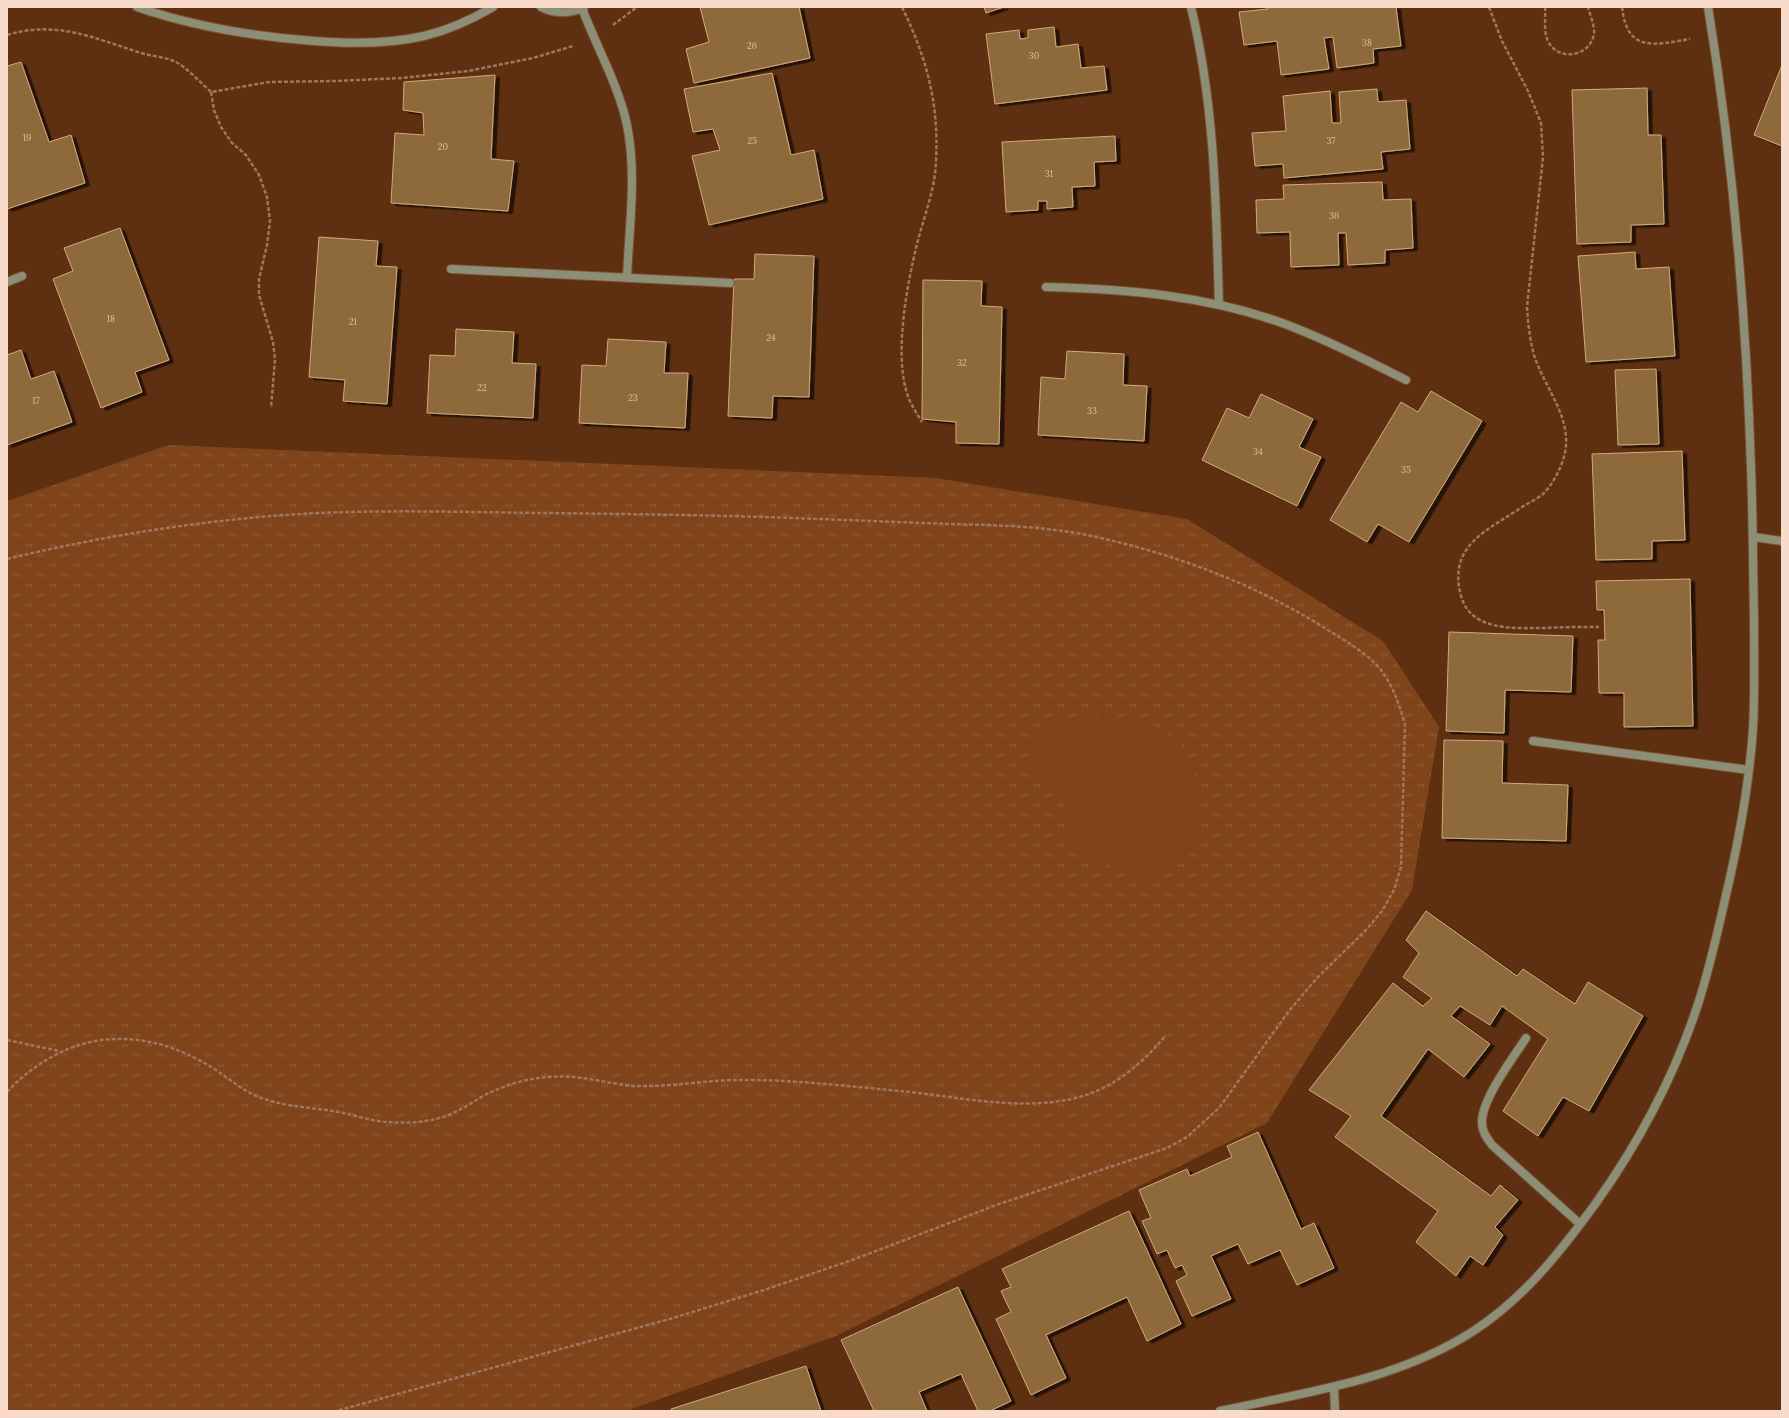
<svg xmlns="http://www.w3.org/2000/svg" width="1789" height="1418" font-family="Lora,serif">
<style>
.grass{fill:url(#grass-tufts)}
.garden{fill:#80441a}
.building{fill:#8e693a;stroke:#d2aa7a;filter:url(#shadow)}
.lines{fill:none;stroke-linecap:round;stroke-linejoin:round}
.lane-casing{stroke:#7a4f32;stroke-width:10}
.street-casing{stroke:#7a4f32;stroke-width:10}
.path{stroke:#9e775e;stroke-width:2.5;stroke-dasharray:4 2;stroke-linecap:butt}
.lane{stroke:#8c8f76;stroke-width:8}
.street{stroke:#8c8f76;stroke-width:8}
.labels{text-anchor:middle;stroke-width:3;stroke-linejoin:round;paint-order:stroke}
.number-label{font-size:9px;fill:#debea6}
</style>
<defs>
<pattern id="grass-tufts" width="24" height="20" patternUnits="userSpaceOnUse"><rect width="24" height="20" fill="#80441a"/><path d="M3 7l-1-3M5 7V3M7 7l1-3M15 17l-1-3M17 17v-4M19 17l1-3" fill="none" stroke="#935e3a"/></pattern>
<filter id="shadow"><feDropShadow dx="4.5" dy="2.5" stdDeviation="0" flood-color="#0009"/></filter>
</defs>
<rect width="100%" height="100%" fill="#5e3011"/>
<path class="grass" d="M169,445L936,478L1187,519L1383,641L1439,727L1412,890L1267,1123L836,1336L626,1411H7V501Z"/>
<path class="garden" d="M1100,714L1143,721L1163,731L1183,746L1195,776L1201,802V830L1182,862L1162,873L1140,877L1117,870L1094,855L1075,845L1067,831V814L1062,801L1051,782L1030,762L1028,751L1034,740L1053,725L1075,719Z"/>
<path class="building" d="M700,7H799L810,58L694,83L686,49L709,42Z
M984,7H1004L986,13Z
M1267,7H1396L1401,46L1373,49L1374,63L1337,68L1333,37L1324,38L1329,69L1281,75L1277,41L1244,45L1239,12L1268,9Z
M1054,27L1056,47L1078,44L1081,68L1104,66L1107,90L995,104L986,34L1019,30L1020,39L1028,38V30Z
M21,62L49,142L71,135L85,183L7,209V66Z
M1782,65V146L1754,135Z
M772,73L791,155L814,150L823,199L709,225L692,156L720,150L713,129L693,132L684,89Z
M495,75L491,159L514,161L508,211L391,203L395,133L424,135L423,113L403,110L404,82Z
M1647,88L1648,135H1661L1664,224L1631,225V242L1577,244L1572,90Z
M1377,89L1378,102L1406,100L1410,149L1381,152L1383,169L1284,178L1283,164L1255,166L1252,133L1286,131L1283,96L1330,91L1332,123H1341L1339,92Z
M1115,136L1116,161L1094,162L1095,186L1072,187L1073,207L1047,209V201H1038V210L1006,212L1002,142Z
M1382,182L1383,200L1411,199L1413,248L1385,250V263L1348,265L1346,233H1338L1339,265L1291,267L1290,232L1257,233L1256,200L1284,199L1283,185Z
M120,228L169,360L135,372L142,392L101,408L53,279L73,271L64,248Z
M319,237L378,241L376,266L397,267L387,404L343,401L345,380L309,377Z
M1635,252L1636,269L1669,267L1675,356L1586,362L1578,256Z
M755,254L814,256L809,397L773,396L772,418L728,416L734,279H754Z
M923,280L982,281L981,306L1002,307L999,444L956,443V422L922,419Z
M456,329L514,332L512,363L536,364L533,418L427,413L430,355L455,356Z
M608,339L666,342L664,373H688L685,428L579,423L582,365L606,366Z
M21,350L31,379L54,371L72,422L7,445V355Z
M1067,351L1124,354L1123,385L1147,386L1144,441L1038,435L1041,377L1065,379Z
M1656,369L1659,444L1618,445L1615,370Z
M1431,391L1482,421L1409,542L1378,524L1367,542L1330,520L1401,402L1418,412Z
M1261,394L1313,419L1299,447L1321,457L1297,506L1202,460L1227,408L1249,418Z
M1682,451L1685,540L1652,541V559L1596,560L1592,454Z
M1690,579L1693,726L1624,727V693H1599L1598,640H1605L1604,610H1597L1596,581Z
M1449,632L1573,636L1571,692L1505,690L1504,733L1446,731Z
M1444,740L1503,741L1502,783L1568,785L1566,841L1442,838Z
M1426,911L1517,976L1523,969L1575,1004L1588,982L1643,1016L1589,1111L1563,1097L1538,1136L1503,1111L1548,1039L1502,1006L1490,1025L1460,1006L1451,1016L1490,1044L1464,1077L1428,1049L1381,1116L1491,1196L1500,1185L1518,1200L1495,1227L1503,1235L1483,1265L1470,1256L1456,1276L1416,1242L1438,1211L1335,1137L1351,1116L1309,1090L1393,983L1423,1006L1432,998L1403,977L1419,953L1406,940Z
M1258,1132L1301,1229L1314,1223L1334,1268L1297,1285L1280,1250L1248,1264L1238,1244L1211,1256L1231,1299L1192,1316L1176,1281L1187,1275L1182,1265L1175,1268L1167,1250L1157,1254L1142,1221L1151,1218L1139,1190L1187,1169L1190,1176L1232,1157L1227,1146Z
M1129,1211L1181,1324L1147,1341L1127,1297L1046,1335L1066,1378L1031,1395L996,1319L1011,1312L1001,1291L1011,1287L1002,1269Z
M958,1287L1011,1401L990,1411H978L961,1374L919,1392L927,1411H874L841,1340Z
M806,1366L821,1411H671V1409Z"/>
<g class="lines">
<g class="lane-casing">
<path id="lane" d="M1533,741L1749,770"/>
</g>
<g class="street-casing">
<path id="street" d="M137,7C192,26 244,35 303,40C343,44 384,45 424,36C449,30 471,20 493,7
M541,7C554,14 571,14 584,7
M1191,7C1215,106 1216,204 1219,305
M582,8C596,46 619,86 627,125C637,175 629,228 627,278
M451,269L730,283
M7,282L22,276
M1046,287C1127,289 1209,296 1285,324C1327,340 1366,360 1406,380
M1753,537L1782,541
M1526,1038C1513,1058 1481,1100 1482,1123C1482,1132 1487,1138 1492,1145L1580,1224
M1334,1387L1335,1411
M1220,1411C1307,1392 1399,1380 1475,1330C1525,1297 1561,1251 1596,1203C1640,1141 1676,1073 1699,1001C1710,966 1718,931 1726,895C1739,840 1749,786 1753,729C1755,693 1754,656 1754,620C1753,569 1753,519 1751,468C1746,314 1733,159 1708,7"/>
</g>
<path class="path" d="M902,7C927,59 939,103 936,161C935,190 924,216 917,244C907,285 895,349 906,390C909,402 916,412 922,422
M1489,7L1502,41L1528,91L1541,123L1543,157L1527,307C1528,324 1530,340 1534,355C1545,390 1576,421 1563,460C1559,472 1552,485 1543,494C1538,498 1531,502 1525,505C1489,530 1447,544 1461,596C1471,632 1515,628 1544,628C1562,627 1580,627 1599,627
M1545,7C1546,18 1543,31 1548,41C1558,62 1590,57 1594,34C1595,26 1590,15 1588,7
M1622,7C1627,53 1654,45 1690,39
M613,25L637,7
M7,35C56,20 94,38 141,53C151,56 166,57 176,62C187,68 201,83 211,92L269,82L336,81L402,78L468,71L533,58L573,46
M211,92L214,110L221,127L232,143L246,155L259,175L267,197L270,221L267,245L259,279V295L273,342L275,359L271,408
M7,559C98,537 191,522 284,515C370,509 457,512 543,513C627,514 710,515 794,518C846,520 898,522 949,524C994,525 1038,526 1082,534C1170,552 1252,582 1328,630C1347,642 1367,653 1381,670C1393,686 1399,704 1405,724L1401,867L1394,890L1382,911L1366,930L1317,978L1289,1011L1219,1108L1187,1137L1167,1148L999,1204L855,1259L764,1290L673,1318L336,1411
M7,1040L59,1051
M7,1092C60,1036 128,1023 197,1059C218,1069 234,1085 254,1095C281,1107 310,1107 339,1112C354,1115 371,1121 387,1122C403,1123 419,1123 436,1119C454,1115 469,1104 485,1095C505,1085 527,1078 550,1077C579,1074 607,1084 635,1086C668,1087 701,1081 734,1080C789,1079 845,1086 900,1091C954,1096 1017,1111 1071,1099C1111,1091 1141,1065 1166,1035"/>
<use href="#lane" class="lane"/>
<use href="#street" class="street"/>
</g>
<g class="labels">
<g class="number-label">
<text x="1367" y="46">38</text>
<text x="752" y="49">26</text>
<text x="1034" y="59">30</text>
<text x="27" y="141">19</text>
<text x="752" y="144">25</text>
<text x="1331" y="144">37</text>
<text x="443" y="150">20</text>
<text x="1049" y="177">31</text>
<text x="1334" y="219">36</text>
<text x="111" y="322">18</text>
<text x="353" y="325">21</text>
<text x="771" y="341">24</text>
<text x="962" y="366">32</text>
<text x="482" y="391">22</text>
<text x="633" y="401">23</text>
<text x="36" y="404">17</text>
<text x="1092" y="414">33</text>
<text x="1258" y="455">34</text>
<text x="1406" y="473">35</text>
</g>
</g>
<rect width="1789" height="1418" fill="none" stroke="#f8dbca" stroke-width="16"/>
</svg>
